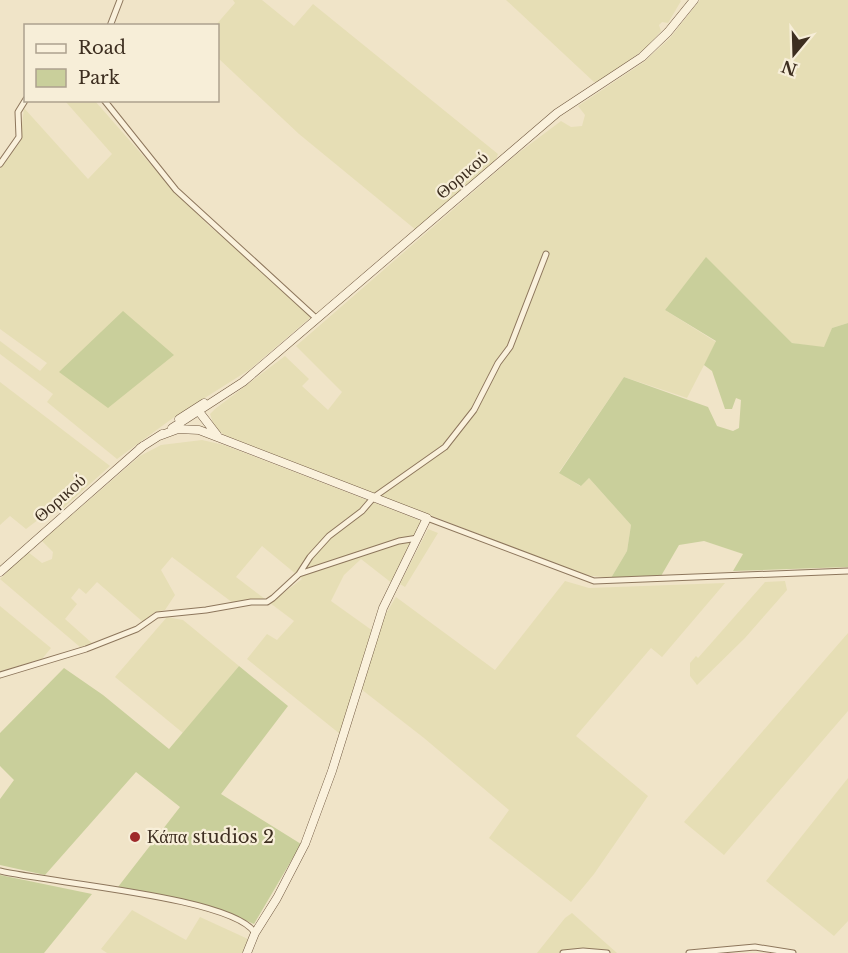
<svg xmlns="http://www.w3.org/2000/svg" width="848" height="953" font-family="'Libre Baskerville',serif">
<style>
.farmland{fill:#e6deb5}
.green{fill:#c9cf9b}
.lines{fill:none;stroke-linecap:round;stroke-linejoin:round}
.street-casing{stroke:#8d765c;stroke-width:7}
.secondary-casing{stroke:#6f573f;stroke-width:9}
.street{stroke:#faf1dc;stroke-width:5}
.secondary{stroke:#faf1dc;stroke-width:8}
.poi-dot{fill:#9e2a2b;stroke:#f7eed8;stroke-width:2}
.labels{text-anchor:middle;stroke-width:4.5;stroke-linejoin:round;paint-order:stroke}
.street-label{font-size:18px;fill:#3d2e20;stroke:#f7eed8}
.poi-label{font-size:18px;fill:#3d2e20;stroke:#f7eed8;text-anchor:start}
</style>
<rect width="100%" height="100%" fill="#f0e4c8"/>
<path class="farmland" d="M233,0H262L294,26L313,4L498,154L496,160L416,230L299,134L218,58V26H215L235,3Z
M506,0H680L681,1L668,23L662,22L659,25L661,31L646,48L599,82H594Z
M700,0H848V323L832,328L824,348L792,343L706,258L665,310L716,342L687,398L624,377L559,472L580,486L589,478L631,525L627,551L611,578L584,575L224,435L214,426L210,414L215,409L285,356L309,379L302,386L328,410L342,392L296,346L517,154L561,121L571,127L582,126L585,115L578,106L644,62L670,38Z
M65,101H95L167,183L208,225L257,266L311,317L249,370L173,418L117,459L47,402L53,394L0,354V341L40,371L47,363L0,329V169L20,142L24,108L88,179L112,154Z
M0,382L110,466L61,510L56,506L26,529L10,516L0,525Z
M202,440L224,445L419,520L421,524L393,584L361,559L344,575L331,601L373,631L340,734L247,659L267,634L277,640L294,621L270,603L302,579L262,546L236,577L265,599L233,603L172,557L161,570L175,595L165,610L155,612L143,622L97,582L86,594L79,588L71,598L77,604L65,619L93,644L80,647L0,579L28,552L42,563L52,559L53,552L42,541L140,456L161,445Z
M428,529L438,533L405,587L400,584Z
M565,581L589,588L725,583L662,657L651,648L576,736L648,796L594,874L571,902L489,838L509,810L424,738L361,689L385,615L396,597L495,670Z
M785,581L787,590L745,638L697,685L690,676V663L696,656L698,658L765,582Z
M0,606L51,648L42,659L0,671Z
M167,617L183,620L239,666L183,733L115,677Z
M848,633V711L724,855L684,822Z
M848,778V921L834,936L766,881Z
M132,910L186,940L200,917L248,939L242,953H107L101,949Z
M572,913L617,953H537L565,918Z"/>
<path class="green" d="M706,257L792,343L824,347L832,328L848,323V567L733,571L743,554L704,541L679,545L661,576L611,578L627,551L631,525L589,478L581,486L559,473L624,377L708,407L717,426L733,431L739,428L741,400L736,398L732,409H725L712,371L704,365L716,341L665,310Z
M123,311L174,355L108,408L59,372Z
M239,666L288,706L221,794L301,844L254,924C211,904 165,894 118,887L180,807L136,772L45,875L0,865V799L14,780L0,766V733L64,668L103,695L169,749Z
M0,875L92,894L44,953H0Z"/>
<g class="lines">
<g class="street-casing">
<path id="street" d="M110,26L120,0
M104,100L176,190L317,319
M0,164L19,137L18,112L26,99
M427,518L594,581L848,571
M299,574L399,541L418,538
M0,675L86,649L137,629L157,615L206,610L251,602H267L273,598L299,574L310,557L329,536L362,511L374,497L445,447L474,410L498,363L510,347L546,254
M0,871C49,883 233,897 255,933
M563,953L583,951L607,953
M689,953L755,947L793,953"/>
</g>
<g class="secondary-casing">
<path id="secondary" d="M197,409L217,435
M179,419L204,403
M172,428L243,382L557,113L642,57L668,32L694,0
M159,436L178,429L199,430L427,518L383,608L332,771L305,844L277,898L255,933L247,953
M140,448L162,434
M0,572L143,446"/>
</g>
<use href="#street" class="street"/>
<use href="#secondary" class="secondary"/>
</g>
<circle class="poi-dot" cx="135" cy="837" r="6"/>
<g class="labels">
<g class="street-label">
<text transform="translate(462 175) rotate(-41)" y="6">Θορικού</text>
<text transform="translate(60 498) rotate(-42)" y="6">Θορικού</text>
</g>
<g class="poi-label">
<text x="147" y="843">Κάπα studios 2</text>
</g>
</g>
<rect x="24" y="24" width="195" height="78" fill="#f7eed8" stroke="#ada18e" stroke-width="1.5"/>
<rect x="36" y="44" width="30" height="9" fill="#faf1dc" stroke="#ada18e" stroke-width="1.5"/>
<text x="78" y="54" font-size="18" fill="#3d2e20">Road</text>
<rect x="36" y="69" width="30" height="18" fill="#c9cf9b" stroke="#ada18e" stroke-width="1.5"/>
<text x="78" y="84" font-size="18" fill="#3d2e20">Park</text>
<g transform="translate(794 54) rotate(199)" stroke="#f7eed8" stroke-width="4.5" paint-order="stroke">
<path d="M0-4.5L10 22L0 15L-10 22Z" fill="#3d2e20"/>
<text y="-9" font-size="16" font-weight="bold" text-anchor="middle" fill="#3d2e20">N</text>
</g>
</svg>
